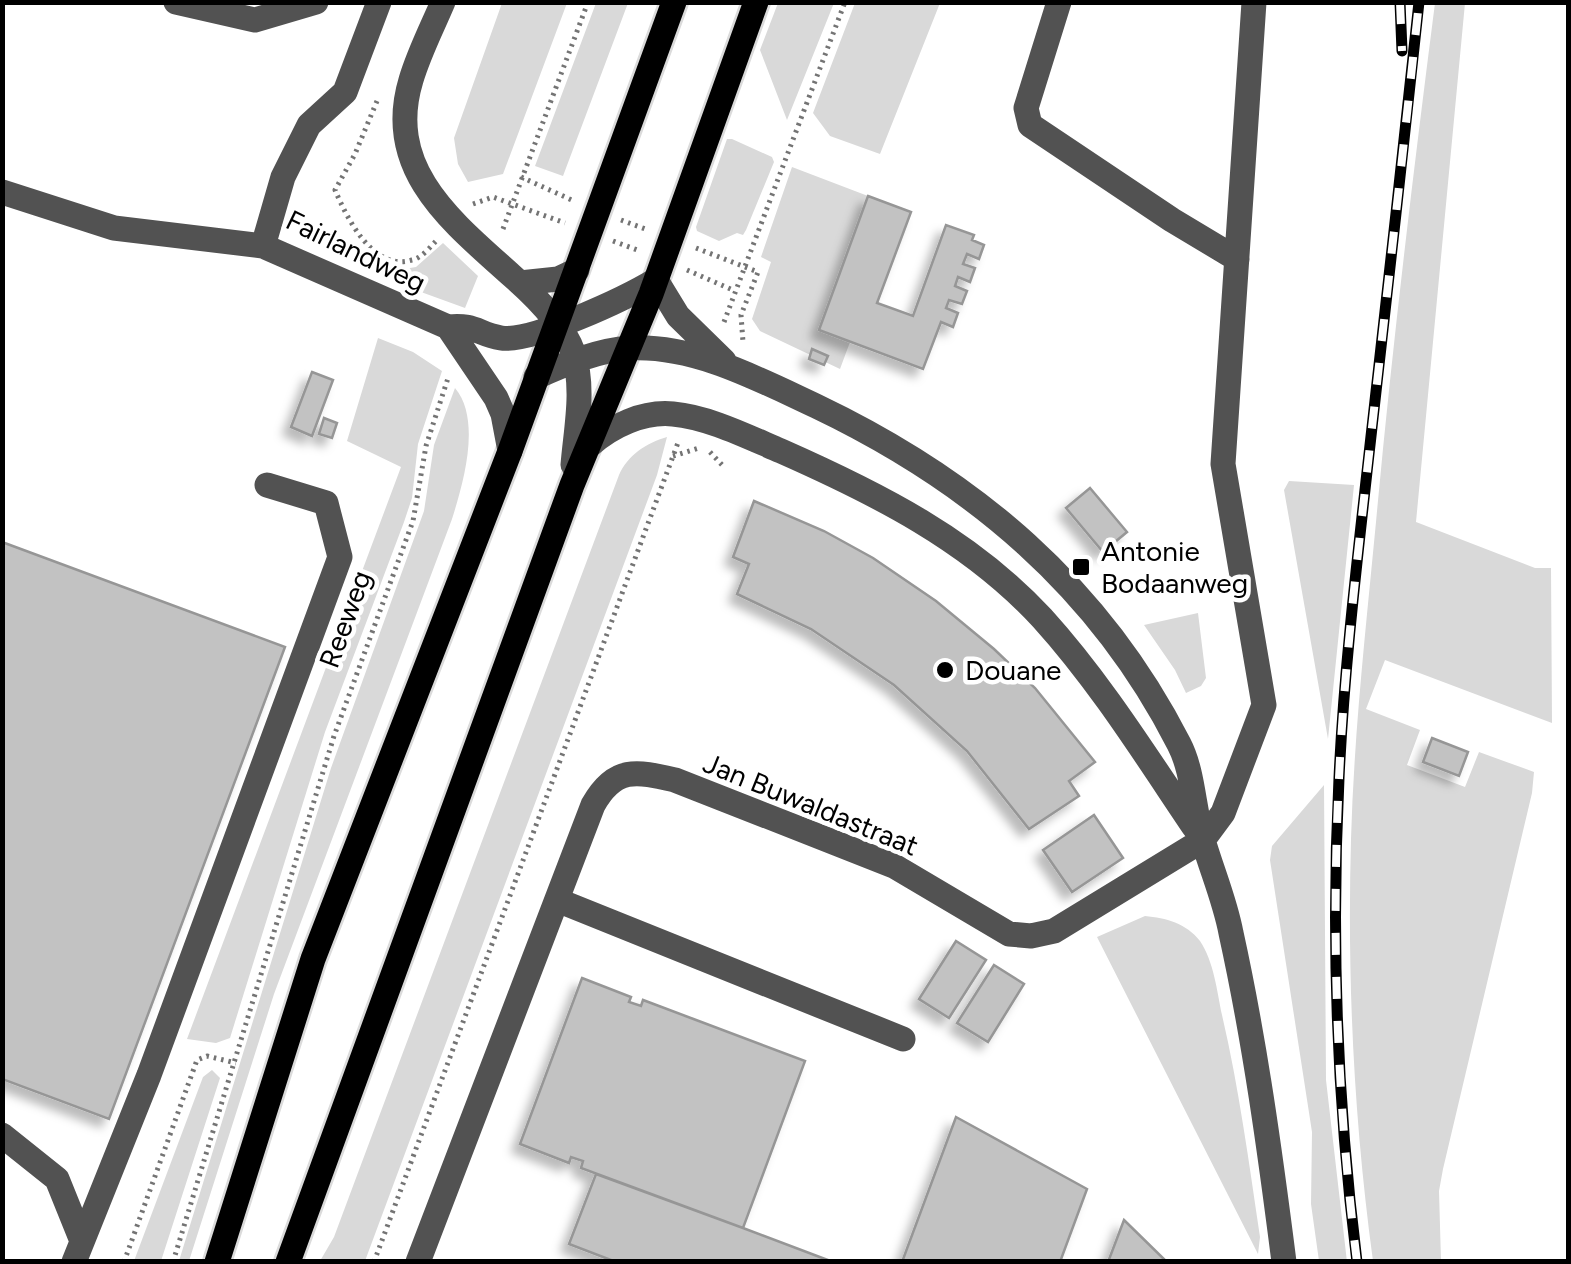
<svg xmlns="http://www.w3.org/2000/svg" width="1571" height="1264" font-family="Figtree,sans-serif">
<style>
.green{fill:#d9d9d9}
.building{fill:#c2c2c2;stroke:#969696;stroke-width:2.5;filter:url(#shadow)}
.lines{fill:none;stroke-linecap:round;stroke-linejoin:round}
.major-casing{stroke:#dbdbdb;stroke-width:30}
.path{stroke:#747474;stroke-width:5;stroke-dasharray:2.5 5;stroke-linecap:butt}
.minor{stroke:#525252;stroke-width:25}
.major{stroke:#000;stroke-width:25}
.rail-casing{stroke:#000;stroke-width:11}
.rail{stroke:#fff;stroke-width:8;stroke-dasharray:22;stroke-linecap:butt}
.poi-dot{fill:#000;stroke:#fff;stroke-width:4}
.labels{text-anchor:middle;stroke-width:9;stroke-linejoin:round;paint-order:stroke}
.street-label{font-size:28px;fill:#000;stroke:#fff}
.poi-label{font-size:28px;fill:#000;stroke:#fff;text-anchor:start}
</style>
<defs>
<filter id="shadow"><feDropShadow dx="-8" dy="8" stdDeviation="5" flood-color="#0004"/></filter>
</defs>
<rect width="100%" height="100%" fill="#fff"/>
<path class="green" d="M502,3H567L503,174L468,182L458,164L454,138Z
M596,3H628L563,176L535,166Z
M778,3H834L787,120L760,50Z
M855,3H940L880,154L830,136L813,113Z
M1435,3H1465L1416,522L1535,568H1551L1552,723L1385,660L1366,709L1420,730L1407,765L1465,787L1479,752L1534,772L1532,793L1443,1169L1439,1191L1441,1261H1373C1354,1121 1347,981 1351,839C1354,733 1366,627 1376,522C1392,348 1413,175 1435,3Z
M727,139H732L772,157L774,162L746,230L743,235L737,233L719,241L697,231L696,227Z
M792,167L868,196L819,329L850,342L840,369L760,331L752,319L771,262L761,257Z
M443,243L478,276L465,308L399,284L404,269L416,267Z
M378,338L413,352L442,371L418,444L412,498L404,522L325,732L230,1038L216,1043L187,1039L401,467L347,441Z
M455,388C482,420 463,484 452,519L274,994L189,1261H179L331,768L424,511L434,445Z
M667,437L657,475L365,1261H320L334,1237L359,1170L619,475C628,455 646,443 667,437Z
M1289,481L1354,485L1328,739L1284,490Z
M1198,613L1206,678L1201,686L1186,693L1175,670L1144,625Z
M1324,785L1326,1080L1347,1262L1319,1261L1311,1204L1312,1132L1270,860L1272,846Z
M1145,916C1166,918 1186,923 1200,941C1214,962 1217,991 1222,1015C1239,1088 1249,1163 1260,1237L1258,1254L1097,937Z
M212,1070L220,1078L161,1261H134L203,1077Z"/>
<path class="building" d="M868,196L911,212L877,303L913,316L946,225L974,235L972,240L984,245L979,259L967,254L963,264L975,268L970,282L958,277L955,286L967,291L962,304L949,300L946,308L958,313L953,327L941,322L923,369L819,330Z
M812,349L828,356L824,365L809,359Z
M312,372L333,380L312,436L291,427Z
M324,418L337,423L332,438L319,434Z
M1090,488L1127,532L1103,552L1066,508Z
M754,501L824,531L873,558L936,601L994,649L1035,688L1095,762L1069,781L1079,796L1029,829L967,751L894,685L811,629L737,594L749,564L733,557Z
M2,542L285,647L109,1119L2,1079Z
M1432,738L1468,752L1459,776L1423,762Z
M1094,815L1123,858L1072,892L1043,850Z
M956,941L986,960L949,1018L919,999Z
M994,965L1024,984L988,1042L957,1023Z
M582,978L631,997L629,1002L641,1006L643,1000L805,1061L743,1228L581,1168L583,1161L571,1157L569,1163L520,1144Z
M956,1117L1087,1189L1060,1262H902Z
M596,1174L743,1228L833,1262H616L569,1244Z
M1124,1220L1167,1262H1108Z"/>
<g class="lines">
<g class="major-casing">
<path id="major" d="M217,1262L313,959L510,451L674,2
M288,1262L572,485L651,294L756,2"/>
</g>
<path class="path" d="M377,101L355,154L335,190C347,218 373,272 412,260C422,258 430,247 437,240
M521,177L574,201
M473,204L493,197L565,223
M621,220L648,230
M503,229L588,2
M613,241L640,251
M696,248L758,272L741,315L743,342
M687,270L735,291
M724,322L845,2
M710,452L723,466
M673,456L699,448
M124,1262L197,1060L207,1056L236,1063
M173,1262L334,736L413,521L426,446L449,375
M374,1262L679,440"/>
<path class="minor" d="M176,2L255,20L316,2
M443,2C432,28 419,53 411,80C384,169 451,221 511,275C534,295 563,323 573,352C585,388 576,428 573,465
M1059,2L1026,108L1030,125L1172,220L1237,259
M2,192L114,228L263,246L448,327L496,398L503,414L510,451
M263,246L283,177L309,125L345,92L379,2
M520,283L558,279L577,270
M448,327C475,324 478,334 501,338C532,343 628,297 656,280L678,316L724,361
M536,377C565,364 598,350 630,348C695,345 758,379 816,406C973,481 1099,587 1179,744C1194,773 1193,809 1203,840C1212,871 1225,901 1231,933C1255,1042 1270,1152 1284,1262
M590,445C612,426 643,411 673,414C708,417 748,437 781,451C876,493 970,540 1042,618C1100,682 1146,756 1194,827
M557,900L903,1039
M2,1135L57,1179L82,1241
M74,1262L149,1075L340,557L326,503L267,485
M418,1262L593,805C615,766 636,771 675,780L894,866L1009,934L1031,936L1054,931L1203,840L1223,813L1264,705L1223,464L1254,2"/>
<use href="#major" class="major"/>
<g class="rail-casing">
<path id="rail" d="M1400,2L1402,51
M1357,1262C1337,1102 1331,938 1339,778C1344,670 1357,562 1369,454C1386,303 1403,153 1419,2"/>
</g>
<use href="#rail" class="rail"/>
</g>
<g class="poi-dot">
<rect x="1071" y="557" width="20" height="20" rx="5"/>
<circle cx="945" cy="670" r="10"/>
</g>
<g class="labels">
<g class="street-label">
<text transform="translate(356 251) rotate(26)" y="10">Fairlandweg</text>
<text transform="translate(345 619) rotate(-70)" y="10">Reeweg</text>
<text transform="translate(811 804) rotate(22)" y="10">Jan Buwaldastraat</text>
</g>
<g class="poi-label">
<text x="1101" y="561">Antonie<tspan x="1101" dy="32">Bodaanweg</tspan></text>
<text x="965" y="680">Douane</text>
</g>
</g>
<rect width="1571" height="1264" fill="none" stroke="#000000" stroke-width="10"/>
</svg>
